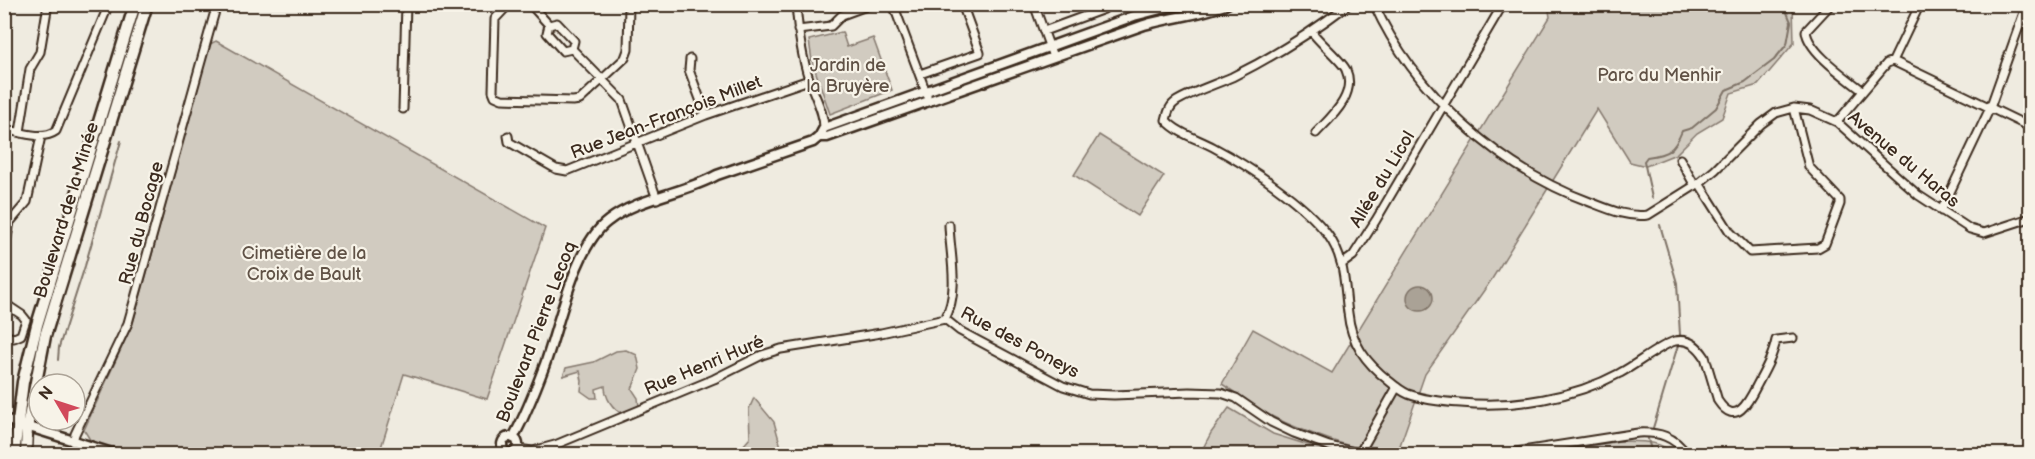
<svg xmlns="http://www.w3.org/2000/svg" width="2035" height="459" font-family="'Balsamiq Sans',sans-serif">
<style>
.green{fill:#d1cbc0;stroke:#867a6f;stroke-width:1.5}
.water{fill:#aaa296;stroke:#7e7266;stroke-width:1.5}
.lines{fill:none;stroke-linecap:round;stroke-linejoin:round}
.stream{stroke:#7e7266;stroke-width:2}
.minor-casing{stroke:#3b2a1e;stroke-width:11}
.tertiary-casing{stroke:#3b2a1e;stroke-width:13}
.primary-casing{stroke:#3b2a1e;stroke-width:15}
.minor{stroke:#f7f3e8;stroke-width:7}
.tertiary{stroke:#f7f3e8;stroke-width:8}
.primary{stroke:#f7f3e8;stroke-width:10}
.labels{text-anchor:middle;stroke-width:4.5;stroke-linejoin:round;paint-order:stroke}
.park-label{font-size:18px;fill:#605246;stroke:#f7f3e8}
.street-label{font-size:18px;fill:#3b2a1e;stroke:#f7f3e8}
</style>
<rect width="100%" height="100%" fill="#efebe0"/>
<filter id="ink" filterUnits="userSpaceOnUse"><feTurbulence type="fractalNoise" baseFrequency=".0167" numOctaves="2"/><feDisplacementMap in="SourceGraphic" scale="12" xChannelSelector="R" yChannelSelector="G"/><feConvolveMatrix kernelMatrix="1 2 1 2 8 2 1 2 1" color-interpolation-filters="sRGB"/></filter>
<g filter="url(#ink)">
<path class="green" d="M1548,5H1793L1794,43L1758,85L1731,93L1722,118L1697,133L1676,154L1646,166L1630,162L1597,109L1492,279L1425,374L1397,454C1363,454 1294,429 1264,412C1250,404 1236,393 1222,384L1253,329L1332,373L1550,17Z
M842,32L847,47L873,38L892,90L830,114L812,61L809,40Z
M216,41L545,228L487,399L404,374L379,454H133L92,443L84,430L133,323L210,44Z
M1099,135L1164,176L1138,216L1074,175Z
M626,350L637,355L640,369L632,389L638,398L639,407L623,414C612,409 605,397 605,386L596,389L597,398H591L581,391L582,381L580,371L563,376L566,368L594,362L616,351Z
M754,398L774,422L783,454H736L750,438L749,409Z
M1229,408L1273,434L1337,454H1200L1211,433Z
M1619,441C1635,442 1662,439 1672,454H1549Z"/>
<path class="water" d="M1407 298a13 13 0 1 1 26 0a13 13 0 1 1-26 0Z"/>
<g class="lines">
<path class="stream" d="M1652,198L1644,161L1647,157C1668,154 1674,151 1682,131L1692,128L1716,108L1726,90L1745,82L1774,60L1787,44L1791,22L1786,10L1787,4
M1660,225L1677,283L1680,335
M58,360L59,347L85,266L121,141
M1653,428L1678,345
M1648,439L1652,454"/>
<g class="minor-casing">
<path id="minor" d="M509,4L495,19L493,91L495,96L502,99L573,101L580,100L625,58L628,50L629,4
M530,4L549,25L557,23L574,41L572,49
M796,4C798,30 801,54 809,79C814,96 824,111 824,128
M893,4L927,95
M1034,4L1053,57
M1349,4C1312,32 1273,57 1232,77C1214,85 1194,91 1177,101C1170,105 1168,112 1166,120C1177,133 1198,139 1213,147C1249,166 1304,203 1328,235C1346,260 1344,285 1348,313C1351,343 1366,363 1389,381C1395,386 1401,391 1408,394C1424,400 1444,402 1461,403C1514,408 1574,398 1620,373C1636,365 1660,345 1675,341C1689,338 1698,346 1705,357L1718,401C1736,428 1749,401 1757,385C1765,370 1773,356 1776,340L1793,338
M1374,4C1414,93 1500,169 1590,202C1608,209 1628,218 1648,215L1699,183L1715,170L1761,124L1776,113L1794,108L1810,110L1837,122L1918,195L1970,229L1984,233L2030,218
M1831,4L1806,31C1808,52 1847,78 1863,91
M549,25L547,33L563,51L572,49
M798,30L831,26L842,15L872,4
M1044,31L1104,9L1102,4
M1312,32C1319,42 1343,62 1346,70C1357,95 1331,117 1316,133
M572,49L622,100L657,199
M690,59L689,70L706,115
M1893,61L1920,4
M920,74L980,53L962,4
M403,109L406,4
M1837,122L1887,63L1893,61L2030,127
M4,129C20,132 42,141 56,131L109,4
M20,132L30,69L40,52L48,4
M508,136L509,142L556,169L567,171L706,115L809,80
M1680,159L1695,186
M1699,183L1730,232L1750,252L1818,248L1825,244L1840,204V200L1809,167L1794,108
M1941,211L1990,108L2027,4
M4,252L10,222L27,202L41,136
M1342,264L1353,256L1376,220L1503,4
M4,303L22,315L26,320L21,335L14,338L4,335
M945,319L960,331L1063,386L1089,394L1114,395L1189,392L1221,393L1236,398L1271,422L1294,433L1329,446L1363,454
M945,319C960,291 950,255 949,225
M73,442L75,434L128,323L217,4
M517,449L533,451L555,445L714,379L762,355L781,349L881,333L945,319
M1359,454L1397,387
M1503,454L1638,433C1658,432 1675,436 1686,454"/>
</g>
<g class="tertiary-casing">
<path id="tertiary" d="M819,137H827L1144,25C1171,17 1201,15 1227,4
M4,419L115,454
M502 445a8 8 0 1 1 16 0a8 8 0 1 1-16 0Z
M513,438C525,416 535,391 544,367C559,327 574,246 608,221C639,197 683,194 717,175L813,142L819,137L824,128L1134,16L1180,4"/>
</g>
<g class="primary-casing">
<path id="primary" d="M14,454L23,382L37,325L135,4
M26,454L27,428L45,336L147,4"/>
</g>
<use href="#minor" class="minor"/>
<use href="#tertiary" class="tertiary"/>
<use href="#primary" class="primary"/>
</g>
</g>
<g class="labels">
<g class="park-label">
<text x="848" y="71">Jardin de<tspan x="848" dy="21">la Bruyère</tspan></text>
<text x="1659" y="81">Parc du Menhir</text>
<text x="304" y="259">Cimetière de la<tspan x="304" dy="21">Croix de Bault</tspan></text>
</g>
<g class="street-label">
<text transform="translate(666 117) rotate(-21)" y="6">Rue Jean-François Millet</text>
<text transform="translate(1904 159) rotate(40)" y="6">Avenue du Haras</text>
<text transform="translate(1382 179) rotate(-59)" y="6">Allée du Licol</text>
<text transform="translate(66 210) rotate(-73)" y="6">Boulevard de la Minée</text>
<text transform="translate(141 223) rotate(-75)" y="6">Rue du Bocage</text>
<text transform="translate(536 332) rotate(-69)" y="6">Boulevard Pierre Lecoq</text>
<text transform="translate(1020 342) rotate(28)" y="6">Rue des Poneys</text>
<text transform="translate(704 365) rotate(-23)" y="6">Rue Henri Huré</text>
</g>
</g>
<rect width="2035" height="459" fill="none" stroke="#f7f3e8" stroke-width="24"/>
<rect x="12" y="12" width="2011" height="435" fill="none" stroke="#3b2a1e" stroke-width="2" filter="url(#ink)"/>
<g transform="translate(57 402) rotate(309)"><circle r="28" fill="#f7f3e8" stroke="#aca397" stroke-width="1.5"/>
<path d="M0-4.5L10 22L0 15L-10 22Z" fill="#d1495b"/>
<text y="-9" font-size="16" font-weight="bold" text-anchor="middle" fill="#3b2a1e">N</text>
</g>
</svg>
